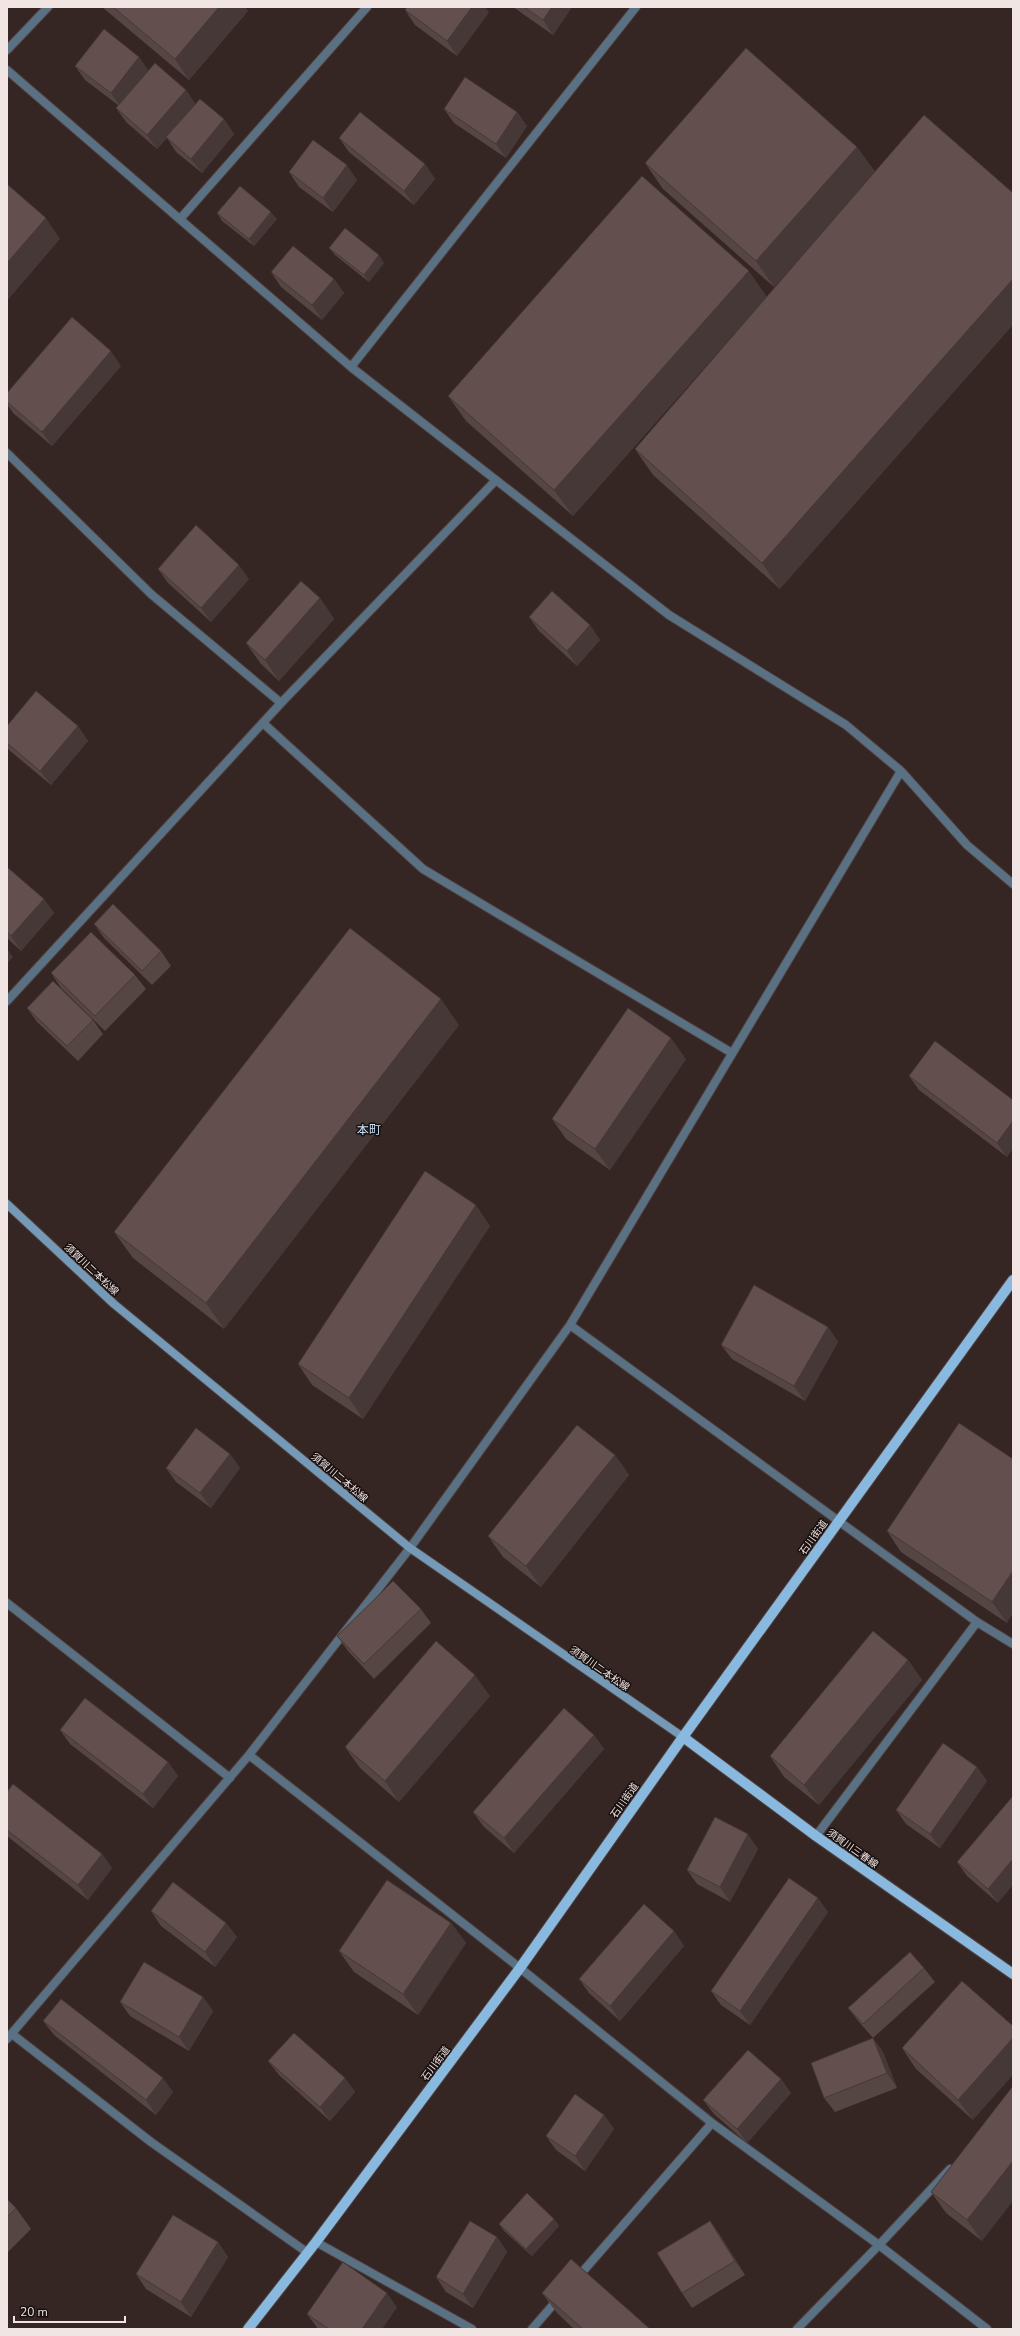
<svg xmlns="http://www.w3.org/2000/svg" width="1020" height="2336" font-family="'Nunito Sans','Noto Sans JP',sans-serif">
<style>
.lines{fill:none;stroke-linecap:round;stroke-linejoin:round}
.lane-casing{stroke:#4f403e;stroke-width:10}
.street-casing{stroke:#4f403e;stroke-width:10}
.secondary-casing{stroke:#4f403e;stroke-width:10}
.primary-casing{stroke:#4f403e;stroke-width:12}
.lane{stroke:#5a7184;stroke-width:8}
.street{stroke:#5a7184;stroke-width:8}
.secondary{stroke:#759ab7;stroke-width:8}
.primary{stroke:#89b9df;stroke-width:10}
.wall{fill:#554543}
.shaded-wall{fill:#453837}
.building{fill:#63504e;stroke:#453837}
.labels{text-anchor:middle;stroke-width:3;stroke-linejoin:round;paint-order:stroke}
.street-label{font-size:10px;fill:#f0e5e3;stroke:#18100f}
.quarter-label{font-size:12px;fill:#c8e2f7;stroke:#18100f}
</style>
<rect width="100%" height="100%" fill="#352523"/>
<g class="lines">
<g class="lane-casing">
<path id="lane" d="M263,723L423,869L732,1053"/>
</g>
<g class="street-casing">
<path id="street" d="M7,50L48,7
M7,70L351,367L669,615L846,725L901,771L967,845L1013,884
M180,219L367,7
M351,367L636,7
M7,453L151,594L281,703
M7,1001L281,703L496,480
M570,1325L977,1622L1013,1644
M7,1603L230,1778
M249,1755L520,1968L712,2123L879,2245L987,2329
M816,1836L977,1622
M12,2034L151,2142L308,2253
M7,2039L249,1755L410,1548L570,1325L901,771
M316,2242L472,2329
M578,2277L712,2123
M532,2329L558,2299
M797,2329L879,2245L950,2169"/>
</g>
<g class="secondary-casing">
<path id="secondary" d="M7,1204L114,1304L410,1548L683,1737"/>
</g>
<g class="primary-casing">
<path id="primary" d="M683,1737L816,1836L1013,1974
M248,2329L316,2242L520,1968L683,1737L1013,1280"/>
</g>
<use href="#lane" class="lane"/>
<use href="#street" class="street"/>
<use href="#secondary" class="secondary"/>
<use href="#primary" class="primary"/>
</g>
<path class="wall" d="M102,7H245L248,11L189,80Z
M513,7H572L553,35Z
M405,10L489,12L457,56L415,25Z
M139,57L148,71L186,90L195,104L224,119L234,134L202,173L176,152L167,138L157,149L126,122L116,108L118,105L85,80L75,66Z
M444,109L517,112L527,126L506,158L454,123Z
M339,138L425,164L435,179L414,205L349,152Z
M857,147L875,172L780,589L653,475L635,449L762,302L573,516L466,421L448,396L767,297L812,244L774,287L663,189L645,163Z
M289,172L357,180L333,212L299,187Z
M217,213L277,219L254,246L222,221Z
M329,248L384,263L369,282L335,255Z
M271,272L334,279L344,293L322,320L281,287Z
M121,366L52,446L13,413L7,404V393Z
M158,569L249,579L211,622L168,583Z
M320,598L334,619L279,681L261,664L246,643Z
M529,617L590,625L600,640L577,666L539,631Z
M7,726H78L88,741L51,785L9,750L7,748Z
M7,867L44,899L54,913L21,951L7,938Z
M94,924L161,951L171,966L152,985L104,938Z
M51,973L135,975L146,989L105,1031L61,988Z
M27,1008L93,1020L103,1034L78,1061L37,1022Z
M459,1025L224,1329L133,1258L114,1232Z
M935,1041L1007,1157L919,1090L909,1076Z
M686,1059L610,1170L566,1139L552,1119Z
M490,1226L363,1419L312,1385L298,1364Z
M828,1327L838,1342L805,1401L732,1359L721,1345Z
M959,1423L1007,1623L901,1552L887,1531Z
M230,1454L240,1468L211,1508L176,1482L166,1468Z
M615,1455L629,1475L541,1587L503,1557L488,1536Z
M421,1609L431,1623L374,1679L348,1651L337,1636Z
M908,1660L922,1680L819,1805L784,1777L770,1756Z
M490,1696L399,1802L360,1768L345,1747Z
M60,1730L168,1762L178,1776L153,1808L70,1744Z
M594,1735L604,1749L514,1853L483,1826L473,1812Z
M977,1767L987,1781L940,1848L906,1824L896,1810Z
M7,1792L102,1854L112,1868L88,1900L7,1836Z
M1013,1796L998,1903L967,1876L957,1862Z
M758,1849L730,1902L697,1884L687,1870Z
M151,1911L226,1923L237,1937L215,1967L161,1926Z
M828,1912L750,2025L721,2005L711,1991Z
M451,1923L466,1943L418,2015L354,1972L339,1951Z
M674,1931L684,1946L620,2021L589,1993L579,1979Z
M924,1968L935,1982L873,2038L883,2052L897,2088L835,2112L824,2098L873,2038L859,2022L848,2008Z
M962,1981L973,2120L916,2069L902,2048Z
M203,1997L213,2011L189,2051L130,2016L120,2002Z
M43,2021L173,2092L156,2115L54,2035Z
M268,2061L345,2078L355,2092L330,2121L279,2075Z
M781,2079L791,2093L747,2143L714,2114L703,2100Z
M1013,2086L982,2241L946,2213L931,2192Z
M604,2115L614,2129L585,2171L556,2150L546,2136Z
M7,2199L16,2208L31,2229L7,2253Z
M554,2219L559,2226L532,2256L504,2231L499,2224Z
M710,2221L720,2235L745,2275L692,2308L682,2293Z
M497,2237L507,2252L473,2308L446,2292L436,2277Z
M218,2242L228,2257L191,2317L146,2289L136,2274Z
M542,2293L650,2329H574L557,2313Z
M397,2307L382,2329H318L307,2314Z"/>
<path class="shaded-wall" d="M219,7H245L248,11L189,80L175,59Z
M472,7H485L489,12L457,56L447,41Z
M552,7H572L553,35L543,20Z
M139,57L149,71L121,108L111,93Z
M186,90L196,105L157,149L147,135Z
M517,112L527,126L506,158L496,144Z
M224,119L234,134L202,173L191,159Z
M857,147L875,173L774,287L756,261Z
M425,164L435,179L414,205L404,191Z
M347,165L357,180L333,212L323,198Z
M271,212L277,219L254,246L249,239Z
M46,218L60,239L7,301V263Z
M379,255L384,263L369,282L364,275Z
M749,271L767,297L573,516L554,490Z
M334,279L344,293L322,320L312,305Z
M1013,279V325L780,589L762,563Z
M111,351L121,366L52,446L42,432Z
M239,565L249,579L211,622L201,608Z
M320,598L334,619L279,681L265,660Z
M590,625L600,640L577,666L567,651Z
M78,726L88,741L51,785L40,771Z
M44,899L54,913L21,951L11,936Z
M7,950H8L13,957L7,964Z
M441,999L459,1025L224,1329L206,1303Z
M671,1038L686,1059L610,1170L595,1149Z
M1013,1121V1149L1007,1157L997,1143Z
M476,1205L490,1226L363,1419L349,1398Z
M828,1327L838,1342L805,1401L794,1386Z
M230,1454L240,1468L211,1508L200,1493Z
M615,1455L629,1475L541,1587L526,1566Z
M1013,1571V1613L1007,1623L992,1602Z
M908,1660L922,1680L819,1805L804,1785Z
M475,1675L490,1696L399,1802L385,1781Z
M594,1735L604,1749L514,1853L504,1838Z
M168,1762L178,1776L153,1808L143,1794Z
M977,1767L987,1781L940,1848L930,1834Z
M748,1834L758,1849L730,1902L720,1887Z
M102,1854L112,1868L88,1900L78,1885Z
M1013,1859V1885L998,1903L988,1889Z
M818,1898L828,1912L750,2025L740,2011Z
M226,1923L237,1937L215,1967L205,1952Z
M451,1923L466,1943L418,2015L403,1994Z
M674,1931L684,1946L620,2021L610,2006Z
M203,1997L213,2011L189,2051L179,2037Z
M873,2038L883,2052L897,2088L887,2073Z
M1013,2038V2075L973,2120L958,2100Z
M163,2078L173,2092L156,2115L146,2100Z
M345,2078L355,2092L330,2121L320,2107Z
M781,2079L791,2093L747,2143L737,2129Z
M604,2115L614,2129L585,2171L575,2156Z
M1013,2161V2201L982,2241L967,2220Z
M554,2219L559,2226L532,2256L526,2249Z
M710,2221L720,2235L745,2275L735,2261Z
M497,2237L507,2252L473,2308L463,2294Z
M218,2242L228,2257L191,2317L181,2302Z
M387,2293L397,2307L382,2329H362Z"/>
<path class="building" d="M113,7H219L175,59Z
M407,7H472L447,41L405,10Z
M524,7H552L543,20Z
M104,29L139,57L111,93L75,66Z
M746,48L857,147L756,261L645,163Z
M155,63L186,90L147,135L116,108Z
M465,77L517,112L496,144L444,109Z
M200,99L224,119L191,159L166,137Z
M360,112L425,164L404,191L339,138Z
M924,115L1013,193V279L762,563L635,449Z
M313,140L347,165L323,198L289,172Z
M642,176L749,271L554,490L448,396Z
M7,184L46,218L7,263Z
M240,186L271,212L249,239L217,213Z
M345,228L379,255L364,275L329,248Z
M293,246L334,279L312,305L271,272Z
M72,317L111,351L42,432L7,402V393Z
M196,525L239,565L201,608L158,569Z
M301,581L320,598L265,660L246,643Z
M552,591L590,625L567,651L529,617Z
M36,691L78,726L40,771L7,743V726Z
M7,867L44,899L11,936L7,932Z
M113,904L161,951L142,971L94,924Z
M350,928L441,999L206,1303L114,1232Z
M91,932L135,975L95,1016L51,973Z
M53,981L93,1020L67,1046L27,1008Z
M628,1008L671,1038L595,1149L552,1119Z
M935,1041L1013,1100V1121L997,1143L909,1076Z
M425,1171L476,1205L349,1398L298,1364Z
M754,1285L828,1327L794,1386L721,1345Z
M959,1423L1013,1459V1571L992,1602L887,1531Z
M577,1425L615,1455L526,1566L488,1536Z
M196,1428L230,1454L200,1493L166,1468Z
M393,1581L421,1609L364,1664L337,1636Z
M873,1631L908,1660L804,1785L770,1756Z
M436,1641L475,1675L385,1781L345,1747Z
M85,1698L168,1762L143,1794L60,1730Z
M564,1708L594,1735L504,1838L473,1812Z
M943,1743L977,1767L930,1834L896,1810Z
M13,1784L102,1854L78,1885L7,1830V1792Z
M1013,1796V1859L988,1889L957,1862Z
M715,1817L748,1834L720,1887L687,1870Z
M789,1878L818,1898L740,2011L711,1991Z
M387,1880L451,1923L403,1994L339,1951Z
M173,1882L226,1923L205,1952L151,1911Z
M644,1904L674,1931L610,2006L579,1979Z
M910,1952L924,1968L863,2024L848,2008Z
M144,1962L203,1997L179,2037L120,2002Z
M962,1981L1013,2026V2038L958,2100L902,2048Z
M61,1999L163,2078L146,2100L43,2021Z
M294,2033L345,2078L320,2107L268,2061Z
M873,2038L887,2073L824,2098L811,2063Z
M748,2050L781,2079L737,2129L703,2100Z
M1013,2086V2161L967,2220L931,2192Z
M575,2094L604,2115L575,2156L546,2136Z
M527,2193L554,2219L526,2249L499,2224Z
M7,2199L16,2208L7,2217Z
M173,2215L218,2242L181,2302L136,2274Z
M470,2221L497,2237L463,2294L436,2277Z
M710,2221L735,2261L682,2293L657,2253Z
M571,2259L650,2329H583L542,2293Z
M343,2262L387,2293L362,2329H329L307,2314Z"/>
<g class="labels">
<g class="street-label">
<text transform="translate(92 1269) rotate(43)" y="4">須賀川二本松線</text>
<text transform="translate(340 1477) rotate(40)" y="4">須賀川二本松線</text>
<text transform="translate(813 1537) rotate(-54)" y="4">石川街道</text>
<text transform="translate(600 1668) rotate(35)" y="4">須賀川二本松線</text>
<text transform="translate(624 1800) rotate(-55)" y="4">石川街道</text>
<text transform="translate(853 1848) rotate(35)" y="4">須賀川三春線</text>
<text transform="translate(435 2063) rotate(-53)" y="4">石川街道</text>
</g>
<g class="quarter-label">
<text x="369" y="1134">本町</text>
</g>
</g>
<rect width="1020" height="2336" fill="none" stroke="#f0e5e3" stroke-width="16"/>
<path d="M14 2316v6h111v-6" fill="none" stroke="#f0e5e3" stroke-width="2"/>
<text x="20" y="2316" font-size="12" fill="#f0e5e3" stroke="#18100f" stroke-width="3" paint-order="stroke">20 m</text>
</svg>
